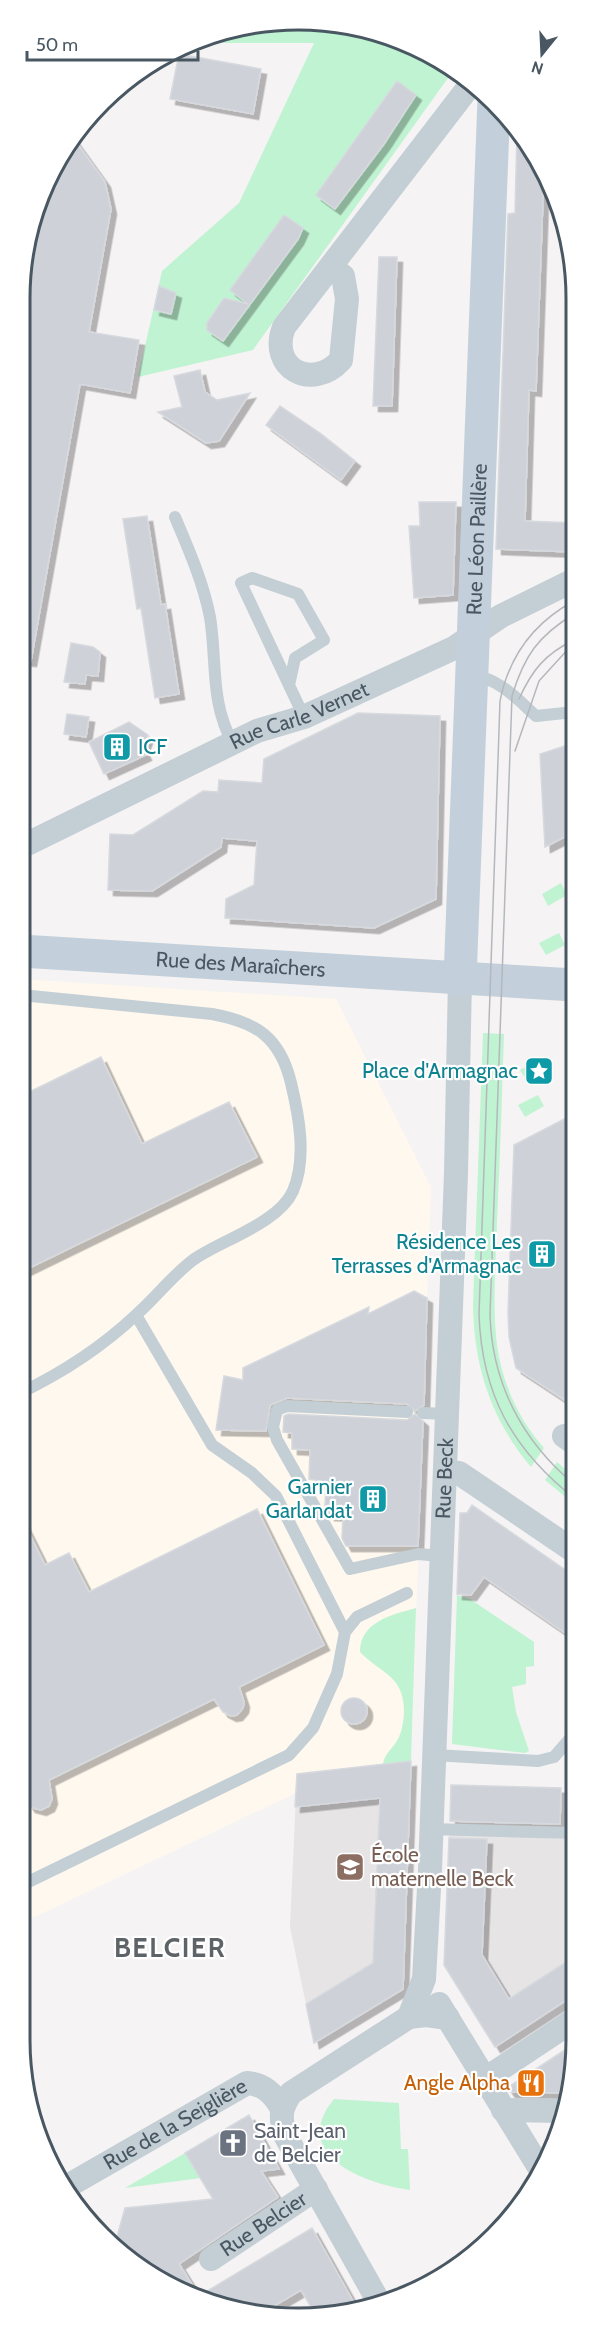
<svg xmlns="http://www.w3.org/2000/svg" width="596" height="2338" font-family="Cabin,sans-serif">
<style>
.commercial{fill:#fef8ee}
.education{fill:#e6e4e5}
.green{fill:#c0f3d2}
.building{fill:#ced2d8;stroke:#d6d9de;stroke-width:1.5;filter:url(#shadow)}
.lines{fill:none;stroke-linecap:round;stroke-linejoin:round}
.lane{stroke:#c3ced5;stroke-width:12}
.street{stroke:#c3ced5;stroke-width:24}
.secondary{stroke:#c3cfda;stroke-width:33}
.tram{stroke:#b4b8bd;stroke-width:1.5}
.labels{text-anchor:middle;stroke-width:4.5;stroke-linejoin:round;paint-order:stroke}
.street-label{font-size:21px;fill:#495762;stroke:#fff}
.culture-label{font-size:21px;fill:#0d838f;stroke:#fff;text-anchor:end}
.education-label{font-size:21px;fill:#785e54;stroke:#fff;text-anchor:start}
.food-label{font-size:21px;fill:#c56008;stroke:#fff;text-anchor:end}
.worship-label{font-size:21px;fill:#5b616d;stroke:#fff;text-anchor:start}
.district-label{font-size:27px;font-weight:bold;letter-spacing:1.5px;fill:#5e6368;stroke:#fff}
.rim{fill:none;stroke:#495762;stroke-width:3}
</style>
<defs>
<filter id="shadow"><feDropShadow dx="5.5" dy="5.5" stdDeviation="0" flood-color="#0004"/></filter>
</defs>
<rect width="100%" height="100%" fill="#f5f3f3"/>
<path class="commercial" d="M21,979L336,999L431,1187L411,1761L297,1774L296,1793L20,1924Z"/>
<path class="education" d="M411,1761L403,1989L314,2043L290,1927L297,1774Z
M449,1834L574,1839V1995L495,2047L444,1965Z"/>
<path class="green" d="M335,22L383,37V45C411,37 431,55 453,71L253,350L138,377L162,271L239,203L314,43H197L226,29Z
M561,883L567,895L548,906L542,894Z
M559,933L565,945L546,955L539,943Z
M483,1033L504,1034C502,1097 500,1159 497,1222C496,1262 492,1305 497,1345C502,1383 519,1420 544,1448L531,1467C491,1419 474,1367 473,1305Z
M540,1059L546,1071L527,1081L520,1070Z
M538,1095L544,1106L525,1117L518,1105Z
M557,1462L574,1477V1504L545,1480Z
M457,1595L470,1599L534,1642V1666L526,1667V1684L512,1687L516,1712L529,1751L525,1753L452,1744Z
M416,1608L411,1761L383,1764C385,1752 394,1748 399,1737C403,1728 404,1718 404,1709C403,1675 380,1673 360,1652C360,1622 391,1615 416,1608Z
M334,2099L399,2103L401,2149H408L410,2190C365,2184 288,2155 334,2099Z
M185,2153L201,2178L125,2188Z"/>
<path class="building" d="M179,54L261,69L253,114L170,99Z
M397,81L416,95L384,144L335,209L316,195Z
M517,132L544,169L536,391L529,390L525,521L574,523V552L496,549L508,214L515,213Z
M74,139L105,182L111,209L89,332L139,340L130,393L80,384L31,661L21,660L22,261L57,158Z
M284,215L303,228L298,239L223,341L207,330V323L224,298L248,304L230,290Z
M379,257H397L392,406H373Z
M159,286L176,293L171,314L154,310Z
M200,370L205,392L217,400L250,393L219,441L206,443L158,412L182,407L174,376Z
M280,406L320,433L355,461L341,480L266,425Z
M419,502H456L453,595L414,598L409,526H420Z
M147,516L161,605L165,604L179,694L155,698L141,608L137,609L123,519Z
M71,643L93,647L100,652L98,676L86,675L85,684L64,682Z
M358,713L440,716L436,899L374,928L225,918L226,899L254,885L257,841L222,838L221,847L152,891L108,890L110,834L133,835L203,791L218,792L219,780L262,783L264,759Z
M67,714L89,717L86,737L64,734Z
M129,722L148,735L143,749L146,755L104,774L89,742Z
M574,743V832L545,847L540,754Z
M101,1057L142,1144L229,1102L257,1157L21,1272V1096Z
M574,1114V1406L516,1368L509,1337L508,1312L514,1145Z
M414,1291L427,1298L424,1405L415,1411L407,1404L287,1398L270,1405L266,1431L216,1430L224,1376L243,1380V1368L369,1307L368,1314Z
M288,1414L407,1420L415,1414L423,1421L418,1546H346L342,1538L343,1516L329,1515L325,1508L326,1482L309,1479L310,1450L292,1449V1433L283,1432L284,1416Z
M472,1505L574,1576V1639L484,1577L471,1595L457,1594L460,1513H467Z
M257,1509L324,1645L239,1687L244,1702L243,1708L237,1715L231,1716L223,1712L214,1699L49,1780L52,1799L49,1806L41,1810L30,1807L20,1792V1515L45,1565L69,1553L89,1592Z
M341 1711a13 13 0 1 1 26 0a13 13 0 1 1-26 0Z
M411,1761L403,1989L314,2043L306,2004L373,1963L380,1798L295,1807L297,1774Z
M451,1785L561,1788L560,1824L450,1821Z
M449,1838L487,1839L482,1955L509,1999L574,1957V1995L495,2047L444,1965Z
M574,2044V2077L569,2093L510,2092L507,2088Z
M249,2115L279,2169L261,2171L278,2197L179,2264L199,2296L312,2228L358,2310L315,2314L301,2290L262,2313L175,2290L115,2244L125,2208L213,2199L185,2153Z"/>
<g class="lines">
<path class="lane" d="M175,517C189,550 203,582 210,617C217,660 210,704 233,743
M473,676C499,678 517,699 536,716L574,712
M289,685L295,658L324,640L298,594L252,578L241,583L304,717
M136,1315L212,1445L252,1473L276,1496L345,1632
M20,1393C64,1372 102,1347 137,1314C156,1297 173,1275 193,1260C221,1240 278,1224 293,1191C307,1158 299,1116 291,1083C280,1037 256,1022 212,1014L21,995
M407,1412L287,1406L277,1410L273,1427L277,1440L350,1569L418,1554L441,1556
M423,1413L448,1414
M434,1755L538,1761L554,1757L574,1734
M431,1829L574,1833
M20,1886L289,1755L313,1728L337,1674L345,1632L357,1617L407,1593"/>
<g class="street">
<path d="M331,267L343,276L347,299L341,360C312,392 268,368 284,327L471,84"/>
<path id="s1" d="M21,847L257,731L304,717L454,648L501,616L574,580"/>
<path d="M564,1436L574,1443"/>
<path d="M446,1472L459,1473L574,1551"/>
<path d="M439,2004L542,2172"/>
<path id="s2" d="M409,2017L424,1979L430,1870L456,1173L460,979"/>
<path d="M485,2079L574,2020"/>
<path d="M503,2110L562,2111"/>
<path id="s3" d="M66,2187L247,2083C263,2084 273,2093 281,2107"/>
<path id="s4" d="M211,2259L316,2189"/>
<path d="M380,2304L285,2135C280,2117 280,2109 291,2093L409,2017L426,2015L448,2018"/>
</g>
<g class="secondary">
<path id="s5" d="M21,951L574,985"/>
<path id="s6" d="M460,979L494,100"/>
</g>
<path class="tram" d="M519,699C532,670 545,654 574,640
M515,751L539,681L570,647
M574,1484C522,1441 492,1383 490,1315L512,696C524,656 538,636 574,614
M574,1498C512,1449 482,1394 479,1315L500,701C509,656 533,623 574,601"/>
</g>
<defs>
<g id="building-square" transform="scale(1.5)"><rect x="-9" y="-9" width="18" height="18" rx="4" fill="#0f9aa8" stroke="#fff"/><path d="M-4-6H4V6H1V3H-1V6H-4ZM-2.5-4.3h1.7v1.8h-1.7ZM.8-4.3h1.7v1.8H.8ZM-2.5-1h1.7V.8h-1.7ZM.8-1h1.7V.8H.8Z" fill="#fff"/></g>
<g id="sight-square" transform="scale(1.5)"><rect x="-9" y="-9" width="18" height="18" rx="4" fill="#0f9aa8" stroke="#fff"/><path d="M0-6L1.8-2.2L6-1.7L2.9 1.2L3.7 5.4L0 3.3L-3.7 5.4L-2.9 1.2L-6-1.7L-1.8-2.2Z" fill="#fff"/></g>
<g id="school-square" transform="scale(1.5)"><rect x="-9" y="-9" width="18" height="18" rx="4" fill="#8d6e63" stroke="#fff"/><path d="M0-5L7-2L0 1L-7-2ZM-4 1L0 2.5L4 1V4Q0 6-4 4Z" fill="#fff"/></g>
<g id="restaurant-square" transform="scale(1.5)"><rect x="-9" y="-9" width="18" height="18" rx="4" fill="#e8710a" stroke="#fff"/><path d="M-5-6h1v4h1v-4h1v4h1v-4h1v5L-1.5 .5V6h-2V.5L-5-1ZM5-6V6H3V1.5H1.5Q1.5-4 5-6Z" fill="#fff"/></g>
<g id="church-square" transform="scale(1.5)"><rect x="-9" y="-9" width="18" height="18" rx="4" fill="#6b7280" stroke="#fff"/><path d="M-1.2-6h2.4v3.5h3.3v2.4h-3.3V6h-2.4V-.1h-3.3v-2.4h3.3Z" fill="#fff"/></g>
</defs>
<g fill-rule="evenodd">
<use href="#building-square" x="117" y="747"/>
<use href="#sight-square" x="539" y="1071"/>
<use href="#building-square" x="542" y="1254"/>
<use href="#building-square" x="373" y="1499"/>
<use href="#school-square" x="350" y="1867"/>
<use href="#restaurant-square" x="531" y="2083"/>
<use href="#church-square" x="233" y="2143"/>
</g>
<g class="labels">
<g class="street-label">
<text dy="7" stroke="none"><textPath href="#s6" startOffset="440">Rue Léon Paillère</textPath></text>
<text dy="7" stroke="none"><textPath href="#s1" startOffset="308">Rue Carle Vernet</textPath></text>
<text dy="7" stroke="none"><textPath href="#s5" startOffset="220">Rue des Maraîchers</textPath></text>
<text dy="7" stroke="none"><textPath href="#s2" startOffset="542">Rue Beck</textPath></text>
<text dy="7" stroke="none"><textPath href="#s3" startOffset="126">Rue de la Seiglière</textPath></text>
<text dy="7" stroke="none"><textPath href="#s4" startOffset="63">Rue Belcier</textPath></text>
</g>
<g class="culture-label">
<text x="138" y="754" text-anchor="start">ICF</text>
<text x="518" y="1078">Place d'Armagnac</text>
<text x="521" y="1249">Résidence Les<tspan x="521" dy="24">Terrasses d'Armagnac</tspan></text>
<text x="352" y="1494">Garnier<tspan x="352" dy="24">Garlandat</tspan></text>
</g>
<g class="education-label">
<text x="371" y="1862">École<tspan x="371" dy="24">maternelle Beck</tspan></text>
</g>
<g class="food-label">
<text x="510" y="2090">Angle Alpha</text>
</g>
<g class="worship-label">
<text x="254" y="2138">Saint-Jean<tspan x="254" dy="24">de Belcier</tspan></text>
</g>
<g class="district-label">
<text x="170" y="1957">BELCIER</text>
</g>
</g>
<path d="M0 0H596V2338H0ZM298 30H298A268 268 0 0 1 566 298V2040A268 268 0 0 1 298 2308H298A268 268 0 0 1 30 2040V298A268 268 0 0 1 298 30Z" fill="#fff" fill-rule="evenodd"/>
<path class="rim" d="M298 30H298A268 268 0 0 1 566 298V2040A268 268 0 0 1 298 2308H298A268 268 0 0 1 30 2040V298A268 268 0 0 1 298 30Z"/>
<g transform="translate(542 54) rotate(198)" stroke="#ffffff" stroke-width="4.5" paint-order="stroke">
<path d="M0-4.5L10 22L0 15L-10 22Z" fill="#495762"/>
<text y="-9" font-size="16" font-weight="bold" text-anchor="middle" fill="#495762">N</text>
</g>
<path d="M27 51v9h171v-9" fill="none" stroke="#495762" stroke-width="3"/>
<text x="36" y="51" font-size="18" fill="#495762" stroke="#ffffff" stroke-width="4.5" paint-order="stroke">50 m</text>
</svg>
